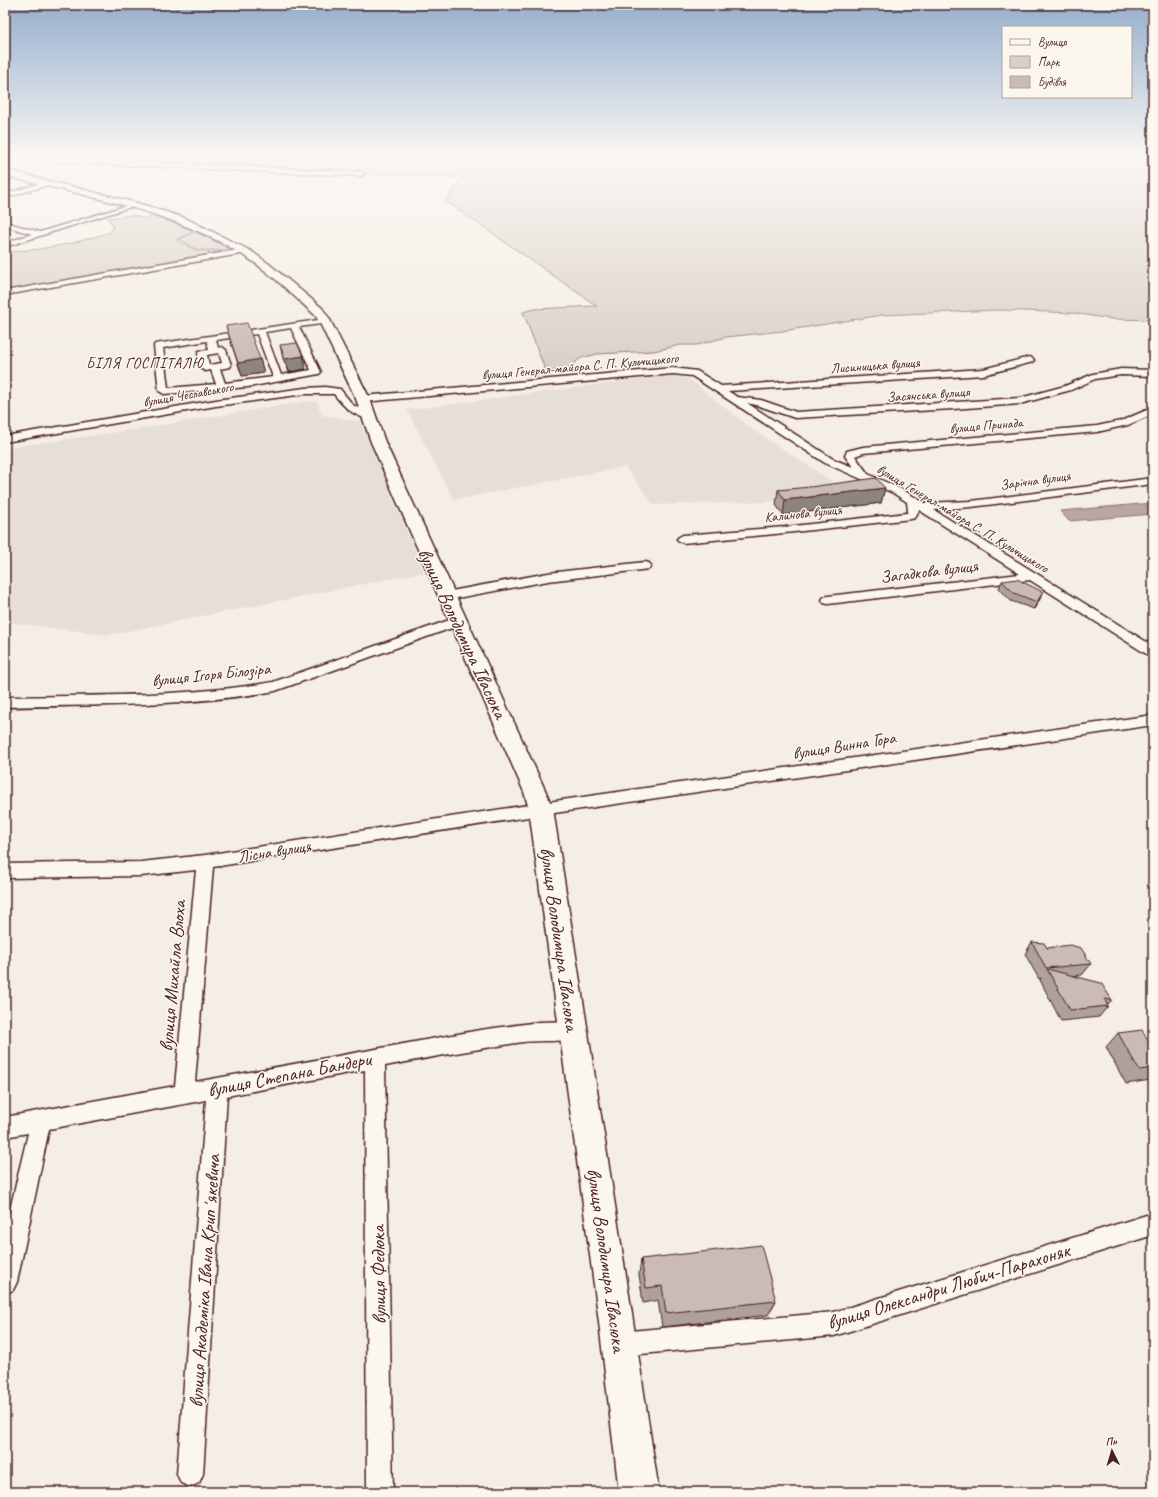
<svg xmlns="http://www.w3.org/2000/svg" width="1158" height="1497" font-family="Caveat,sans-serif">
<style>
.built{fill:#e7dfd6}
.green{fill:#dbd0c9;stroke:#92787a}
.water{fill:#baa7a5;stroke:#8d7174}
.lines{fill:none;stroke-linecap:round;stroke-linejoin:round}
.stream{stroke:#8d7174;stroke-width:1.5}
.minor-casing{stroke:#4a1f2b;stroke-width:3}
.secondary-casing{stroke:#4a1f2b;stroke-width:3}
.minor{fill:#fbf7ec;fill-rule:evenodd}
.secondary{fill:#fbf7ec;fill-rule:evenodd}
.wall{fill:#aea19d;stroke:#4a1f2b}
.shaded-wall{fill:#8d837f;stroke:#4a1f2b}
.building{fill:#cabbb6;stroke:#4a1f2b}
.labels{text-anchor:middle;stroke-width:3;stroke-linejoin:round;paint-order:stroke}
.far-street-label{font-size:14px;fill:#4a1f2b;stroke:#fbf7ec}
.far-neighbourhood-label{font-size:15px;letter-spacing:1px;fill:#4a1f2b;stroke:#fbf7ec}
.street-label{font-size:17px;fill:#4a1f2b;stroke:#fbf7ec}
.near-street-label{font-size:20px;fill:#4a1f2b;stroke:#fbf7ec}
</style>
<rect width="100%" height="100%" fill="#f4eee4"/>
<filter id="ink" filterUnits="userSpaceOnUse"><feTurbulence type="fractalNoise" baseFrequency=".025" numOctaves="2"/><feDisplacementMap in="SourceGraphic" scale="8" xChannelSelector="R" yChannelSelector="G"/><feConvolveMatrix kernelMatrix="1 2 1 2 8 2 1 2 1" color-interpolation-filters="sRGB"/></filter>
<g filter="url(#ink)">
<path class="built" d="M664,376L681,377L689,379L756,432L844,489L790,501L654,505L625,467L454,500L407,410Z
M308,401L317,402L322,415L361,422L424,572L109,635L5,622V448L144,428Z"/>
<path class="green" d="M155,156H1153V320L1111,319L1073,313L998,310L882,315L783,331L726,337L697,345H680L654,351L597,354L581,358L567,369L546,372L523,312L535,309L597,306L446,201L464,175L187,162H147Z
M133,215L146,219L155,216L194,231L176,240L197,251H232L234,252L5,291V252L40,249L73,243L111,232L113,226L108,218Z
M196,232L231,250H198L179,239Z"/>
<path class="water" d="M1153,503V514L1069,521L1060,511Z"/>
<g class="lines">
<path class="stream" d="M144,163L153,156
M5,165L10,160L15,159
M5,168L40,178
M358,173L456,177
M47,180L116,198
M47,186L125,206
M131,208L145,211"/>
<g class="minor-casing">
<path id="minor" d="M5,156L361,172L364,174L361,176L5,160Z
M49,181L51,182V184L5,198V194Z
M132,204L137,205L5,247V243L32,234L5,226V222L40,232Z
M243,249H246V253L5,295V291Z
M325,319H328L329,321L328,323L299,327L321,372L319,374L248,387L164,394L159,391L154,346L155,344ZM291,328L311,370L281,375L265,332ZM257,334L273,377L225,383L220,369L230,367L231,365L226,350L222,347L218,348L216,340ZM207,341L209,350L199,351L198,353L200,368L205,371L211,370L216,384L168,388L163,348ZM219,353L222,363L209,365L207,355Z
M1030,357L1034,360L1033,362L983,375L728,391L737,397L761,400L796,412L1020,398L1065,386L1093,374L1121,369L1153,370V376L1121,375L1095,379L1071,390L1020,404L953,409L795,418L756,405L747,403L833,459L853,467L845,456L847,451L863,447L1097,426L1121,421L1147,410H1153V414L1128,425L1097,432L863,453L855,456L868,474L901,489L925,503L971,501L1153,478V484L971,507L934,510L1153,646V656L1148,655L1030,580L828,604L824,603L822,600L824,597L828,596L1020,574L919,510L915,518L911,519L785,533L683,543L679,541L677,539L679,537L683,535L785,527L907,513L908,511L907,502L893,493L825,463L692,376L673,374L363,402L358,399L363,396L673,368L697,371L721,386L983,369Z
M325,387L340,389L353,405L373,416L368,419C352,415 344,407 334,394H305L216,406L5,442V436L216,400L305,388Z
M645,562L649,563L651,566L649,569L548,581L446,600L442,599L440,596L442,593L446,592L548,573Z
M458,617L463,618L465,621L463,624L275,691C186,707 95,705 5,707V697C94,695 185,697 273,682Z
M1153,715V725L541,815L213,867L195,1082L480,1030L539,1022L574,1021L581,1024L584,1030L581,1036C564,1043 542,1040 523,1042C477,1049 431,1057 385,1066L393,1492H367L365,1070L227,1096L203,1474L199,1483L190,1487L181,1483L177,1474L206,1100L49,1129L17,1282L13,1290L5,1294V1231L28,1133L5,1137V1117L175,1086L196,870L141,876L5,878V864L141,862L205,855L541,803Z
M1153,1213V1235L834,1336L620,1356L611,1353L608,1344L611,1335L620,1332L834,1312Z"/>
</g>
<g class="secondary-casing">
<path id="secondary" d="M5,170L137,203L185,218L251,251L269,264L322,308L329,318L370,399L385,442L546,792L553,809L632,1314L659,1492H619L598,1314L529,809L524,792L371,442L356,399L319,321L314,314C291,294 269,271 243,255C171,210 86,196 5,176Z"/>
</g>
<use href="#minor" class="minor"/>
<use href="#secondary" class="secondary"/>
</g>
<path class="wall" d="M226,326L260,359L264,373L242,376L230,340Z
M280,345L306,369L289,372L283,359Z
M885,488L881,503L783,515L776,505L778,490Z
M1002,581L1040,599L1034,609L1011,601L999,588Z
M1032,942L1091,964L1082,975L1073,976L1112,1000L1107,1005L1108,1006L1099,1017L1061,1021L1040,980L1041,978L1039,979L1025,954Z
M1118,1033L1153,1049V1077L1150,1080L1126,1084L1106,1047Z
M641,1259L776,1301L768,1315L662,1327L658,1300L643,1303L639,1274Z"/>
<path class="shaded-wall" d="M303,356L306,369L289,372L285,359Z
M260,359L264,373L242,376L238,363Z
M885,488L881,503L783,515L785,500Z
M1043,592L1040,599L1034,609L1037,602Z"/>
<path class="building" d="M247,323L260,359L238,363L226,326Z
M297,343L303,356L285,359L280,345Z
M876,478L885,488L785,500L778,490L810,487Z
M1017,579L1043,592L1037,602L1014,593L1002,581Z
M1032,942L1044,943L1047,948L1070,945L1081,948L1091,964L1046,968Z
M1047,969L1101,983L1112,1000L1104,999L1108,1006L1070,1010Z
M1142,1030L1153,1049V1068L1139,1070L1118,1033Z
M761,1245L776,1301L666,1313L662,1286L646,1288L641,1259Z"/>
</g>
<linearGradient id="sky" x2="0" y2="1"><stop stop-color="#95afcd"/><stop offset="0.43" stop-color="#faf7f3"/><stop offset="1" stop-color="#faf7f3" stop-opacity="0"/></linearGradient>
<rect width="1158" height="365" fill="url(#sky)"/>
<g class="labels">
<g class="far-street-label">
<text transform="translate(875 365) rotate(-4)" y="5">Лисиницька вулиця</text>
<text transform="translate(580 366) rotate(-5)" y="5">вулиця Генерал-майора С. П. Кульчицького</text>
<text transform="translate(188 394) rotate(-10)" y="5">вулиця Чеславського</text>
<text transform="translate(928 394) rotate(-4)" y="5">Засянська вулиця</text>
<text transform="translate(986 425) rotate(-5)" y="5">вулиця Принада</text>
<text transform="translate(1035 480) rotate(-8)" y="5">Зарічна вулиця</text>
<text transform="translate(803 513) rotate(-6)" y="5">Калинова вулиця</text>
<text transform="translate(963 518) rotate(31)" y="5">вулиця Генерал-майора С. П. Кульчицького</text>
</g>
<g class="far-neighbourhood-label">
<text x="145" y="368">БІЛЯ ГОСПІТАЛЮ</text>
</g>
<g class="street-label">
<text transform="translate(929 571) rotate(-7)" y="6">Загадкова вулиця</text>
<text transform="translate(211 674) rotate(-6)" y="6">вулиця Ігоря Білозіра</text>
<text transform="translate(844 745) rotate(-9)" y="6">вулиця Винна Гора</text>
<text transform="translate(274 851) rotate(-9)" y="6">Лісна вулиця</text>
</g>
<g class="near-street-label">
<text transform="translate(463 633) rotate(65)" y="7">вулиця Володимира Івасюка</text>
<text transform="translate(560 939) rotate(82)" y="7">вулиця Володимира Івасюка</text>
<text transform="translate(172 976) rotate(-85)" y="7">вулиця Михайла Влоха</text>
<text transform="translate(289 1074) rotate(-11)" y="7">вулиця Степана Бандери</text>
<text transform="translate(607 1260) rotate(82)" y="7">вулиця Володимира Івасюка</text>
<text transform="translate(378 1275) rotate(-91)" y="7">вулиця Федюка</text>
<text transform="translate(204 1281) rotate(-86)" y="7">вулиця Академіка Івана Крипʼякевича</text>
<text transform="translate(948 1286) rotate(-17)" y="7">вулиця Олександри Любич-Парахоняк</text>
</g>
</g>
<rect width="1158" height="1497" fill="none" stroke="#fbf7ec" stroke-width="20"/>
<rect x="10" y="10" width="1138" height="1477" fill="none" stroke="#4a1f2b" stroke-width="1.5" filter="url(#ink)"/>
<rect x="1002" y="26" width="130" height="72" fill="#fbf7ec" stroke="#b4a19f"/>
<rect x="1010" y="39" width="20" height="6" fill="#fbf7ec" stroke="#b4a19f"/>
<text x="1038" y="46" font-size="12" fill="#4a1f2b">Вулиця</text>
<rect x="1010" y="56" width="20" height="12" fill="#dbd0c9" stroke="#b4a19f"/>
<text x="1038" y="66" font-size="12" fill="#4a1f2b">Парк</text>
<rect x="1010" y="76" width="20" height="12" fill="#cabbb6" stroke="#b4a19f"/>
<text x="1038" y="86" font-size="12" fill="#4a1f2b">Будівля</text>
<g transform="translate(1112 1451) rotate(355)" stroke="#fbf7ec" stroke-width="3" paint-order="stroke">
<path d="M0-3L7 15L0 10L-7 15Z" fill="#4a1f2b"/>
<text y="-6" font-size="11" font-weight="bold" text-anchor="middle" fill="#4a1f2b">Пн</text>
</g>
</svg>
